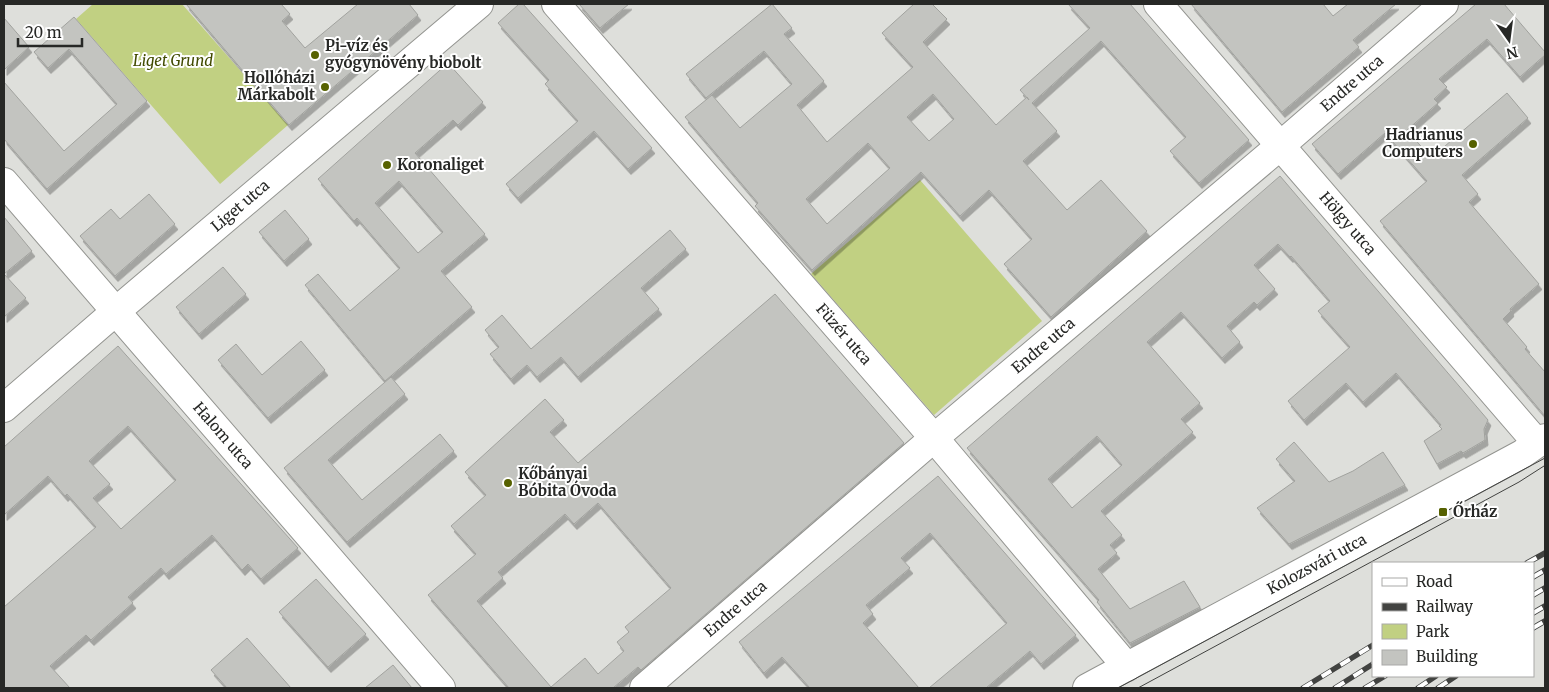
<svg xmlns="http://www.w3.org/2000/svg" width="1549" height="692" font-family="Merriweather,serif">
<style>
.green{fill:#c1d082}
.building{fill:#c3c4c0;stroke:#a1a29e;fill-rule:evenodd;filter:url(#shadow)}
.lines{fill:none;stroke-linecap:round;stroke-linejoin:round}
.minor-casing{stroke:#939490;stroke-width:30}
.minor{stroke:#fff;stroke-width:28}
.tram{stroke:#424341;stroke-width:1}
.rail-casing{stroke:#424341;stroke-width:5.5}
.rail{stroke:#fff;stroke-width:4;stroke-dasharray:11;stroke-linecap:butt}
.poi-dot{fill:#566100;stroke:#fff;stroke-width:2}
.labels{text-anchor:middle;stroke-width:4;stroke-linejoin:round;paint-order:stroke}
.poi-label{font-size:15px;font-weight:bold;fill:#272826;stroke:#fff;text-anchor:start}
.park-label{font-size:15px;font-style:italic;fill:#414a00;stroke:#fff}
.street-label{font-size:15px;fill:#272826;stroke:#fff}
</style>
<defs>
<filter id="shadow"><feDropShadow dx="3" dy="5.5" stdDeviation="0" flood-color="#0004"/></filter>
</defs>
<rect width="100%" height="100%" fill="#dedfdb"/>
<path class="green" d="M93,4H182L288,125L220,184L76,19Z
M920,180L1042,321L934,415L811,274Z"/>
<path class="building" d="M186,4H281L290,14L282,21L305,48L358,4H409L418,15L289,125Z
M519,4H523L652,148L628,169L594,131L518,198L506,184L578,121L545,84L549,80L498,23Z
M579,4H629L600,28Z
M772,4L792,28L784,34L824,81L797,105L827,142L913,67L882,33L914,4H932L947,19L923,42L996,125L1027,97L1029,100L1020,90L1090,28L1068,4H1130L1249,140L1199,183L1170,151L1186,137L1101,41L1032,103L1057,131L1023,161L1067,210L1101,180L1147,231L1051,317L1004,264L1032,239L989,190L960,216L921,172L812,270L755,206L758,203L685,117L712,95L740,128L792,84L764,51L706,98L686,74ZM933,94L954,119L929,141L907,117ZM868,143L890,168L827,224L806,199Z
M1191,4H1323L1333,16L1348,4H1396L1353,40L1359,47L1282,112Z
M1476,4H1504L1545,52V55L1520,77L1487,39L1439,79L1447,87L1434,99L1438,103L1407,130L1431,158L1507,93L1528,118L1462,175L1478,194L1469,202L1539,284L1510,309L1511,311L1503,319L1527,347L1525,349L1545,372V416L1380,221L1427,181L1385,133L1338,174L1312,144Z
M74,17L147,101L47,189L4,139V82L64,151L117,104L69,49L48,68L34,52Z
M4,18L29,47L4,70Z
M448,63L483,102L458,125L453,120L415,153L485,234L441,271L472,307L385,381L305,285L318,274L350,311L400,268L357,218L354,221L318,179ZM399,181L443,232L418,253L375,203Z
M1280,176L1488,420L1484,429L1485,440L1463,453L1461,451L1437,464L1424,441L1442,429L1439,426L1441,425L1396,373L1363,402L1346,383L1304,420L1288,401L1350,347L1318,311L1330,301L1291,256L1290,257L1278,244L1254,265L1275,289L1257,305L1254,302L1227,326L1240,342L1222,358L1181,312L1147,342L1200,403L1181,419L1193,432L1101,511L1122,535L1110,545L1117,553L1098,569L1130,609L1184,581L1200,607L1130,643L1097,602L1099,600L967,448ZM1097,436L1122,465L1072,508L1048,479Z
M149,194L175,224L115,276L80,236L111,209L120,219Z
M285,210L309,239L284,261L259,232Z
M4,217L32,251L4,274L26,298L4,317Z
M670,230L686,249L641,288L659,309L578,377L561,357L537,377L527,365L511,379L490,354L499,347L485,330L502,315L531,349Z
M223,267L246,294L199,334L176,307Z
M775,294L904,443L641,670L638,667L613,688H509L428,595L476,554L451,526L486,495L465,472L545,399L564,420L550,432L578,463ZM598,503L671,588L625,627L629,632L617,642L624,651L598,674L585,658L551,687L477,601L503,578L498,572L565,514L574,524Z
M301,341L325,370L268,418L218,360L236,344L262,375Z
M118,346L298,548L261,579L248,564L242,570L212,535L166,574L161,568L128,597L133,603L91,640L86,635L50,666L70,688H4V607L96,527L67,494L65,496L48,476L4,515V447ZM128,426L176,480L121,529L93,498L110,484L89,461Z
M391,377L405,394L328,460L362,500L440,434L454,451L347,542L284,468Z
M1294,442L1329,482L1353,471L1383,452L1405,485L1289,544L1257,508L1295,481L1276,459Z
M938,476L1076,635L1041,664L1030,651L986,688H929L1007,623L930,533L901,558L910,568L866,605L873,614L863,623L919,688H810L782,657L764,673L739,642Z
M316,579L366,634L328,667L279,612Z
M247,638L291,688H227L211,670Z
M393,665L412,688H365Z"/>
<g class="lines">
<g class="minor-casing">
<g id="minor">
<path id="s1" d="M556,4L934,438L1127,667"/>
<path id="s2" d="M1158,4L1537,443"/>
<path id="s3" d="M4,182L441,688"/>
<path id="s4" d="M4,408L115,312L479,4"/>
<path id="s5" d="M644,688L934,438L1280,146L1444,4"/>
<path id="s6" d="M1087,688L1522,454L1545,438"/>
</g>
</g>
<use href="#minor" class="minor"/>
<path class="tram" d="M1118,688L1545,458
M1138,688L1519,482L1544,466"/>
<g class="rail-casing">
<path id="rail" d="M1527,563L1545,553
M1533,577L1545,570
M1533,595L1545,588
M1533,613L1545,606
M1533,628L1545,621
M1303,688L1373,645
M1335,688L1373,664
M1365,688L1385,676
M1418,688L1436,676
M1438,688L1456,676"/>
</g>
<use href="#rail" class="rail"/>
</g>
<g class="poi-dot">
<circle cx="315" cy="55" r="5"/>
<circle cx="325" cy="87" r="5"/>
<circle cx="1473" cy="144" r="5"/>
<circle cx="387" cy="165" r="5"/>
<circle cx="508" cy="483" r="5"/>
<rect x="1438" y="507" width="10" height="10" rx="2.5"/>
</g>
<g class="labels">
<g class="poi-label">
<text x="325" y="51">Pi-víz és<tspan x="325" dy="17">gyógynövény biobolt</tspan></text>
<text x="315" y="83" text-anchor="end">Hollóházi<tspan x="315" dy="17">Márkabolt</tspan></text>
<text x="1463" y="140" text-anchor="end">Hadrianus<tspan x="1463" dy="17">Computers</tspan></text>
<text x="397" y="170">Koronaliget</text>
<text x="518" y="479">Kőbányai<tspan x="518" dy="17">Bóbita Óvoda</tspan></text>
<text x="1453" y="517">Őrház</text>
</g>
<g class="park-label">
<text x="173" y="66">Liget Grund</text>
</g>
<g class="street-label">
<text dy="5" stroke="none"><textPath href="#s5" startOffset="931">Endre utca</textPath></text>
<text dy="5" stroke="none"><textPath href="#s4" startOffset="311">Liget utca</textPath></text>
<text dy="5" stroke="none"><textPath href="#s2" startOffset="290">Hölgy utca</textPath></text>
<text dy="5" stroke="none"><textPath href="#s1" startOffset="438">Füzér utca</textPath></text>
<text dy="5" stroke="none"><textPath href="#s5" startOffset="526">Endre utca</textPath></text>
<text dy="5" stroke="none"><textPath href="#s3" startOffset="335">Halom utca</textPath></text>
<text dy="5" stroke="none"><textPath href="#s6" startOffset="261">Kolozsvári utca</textPath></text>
<text dy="5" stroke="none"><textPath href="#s5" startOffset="121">Endre utca</textPath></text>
</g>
</g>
<rect width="1549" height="692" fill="none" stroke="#272826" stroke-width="10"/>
<rect x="1372" y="562" width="162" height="115" fill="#ffffff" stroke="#a9a9a8"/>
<rect x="1382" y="578" width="25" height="8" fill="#ffffff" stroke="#a9a9a8"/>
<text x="1416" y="587" font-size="15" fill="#272826">Road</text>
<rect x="1382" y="603" width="25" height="8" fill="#424341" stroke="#a9a9a8"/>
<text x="1416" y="612" font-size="15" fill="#272826">Railway</text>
<rect x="1382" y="624" width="25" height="15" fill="#c1d082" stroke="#a9a9a8"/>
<text x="1416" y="637" font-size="15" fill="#272826">Park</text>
<rect x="1382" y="650" width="25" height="15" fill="#c3c4c0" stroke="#a9a9a8"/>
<text x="1416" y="662" font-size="15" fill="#272826">Building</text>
<g transform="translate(1509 40) rotate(166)" stroke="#ffffff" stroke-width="4" paint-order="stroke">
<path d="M0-4L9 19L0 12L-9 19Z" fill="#272826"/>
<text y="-8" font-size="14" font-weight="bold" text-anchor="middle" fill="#272826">N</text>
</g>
<path d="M18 38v8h64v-8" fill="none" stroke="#272826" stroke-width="2.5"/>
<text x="25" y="38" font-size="15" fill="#272826" stroke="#ffffff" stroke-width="4" paint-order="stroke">20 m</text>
</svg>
